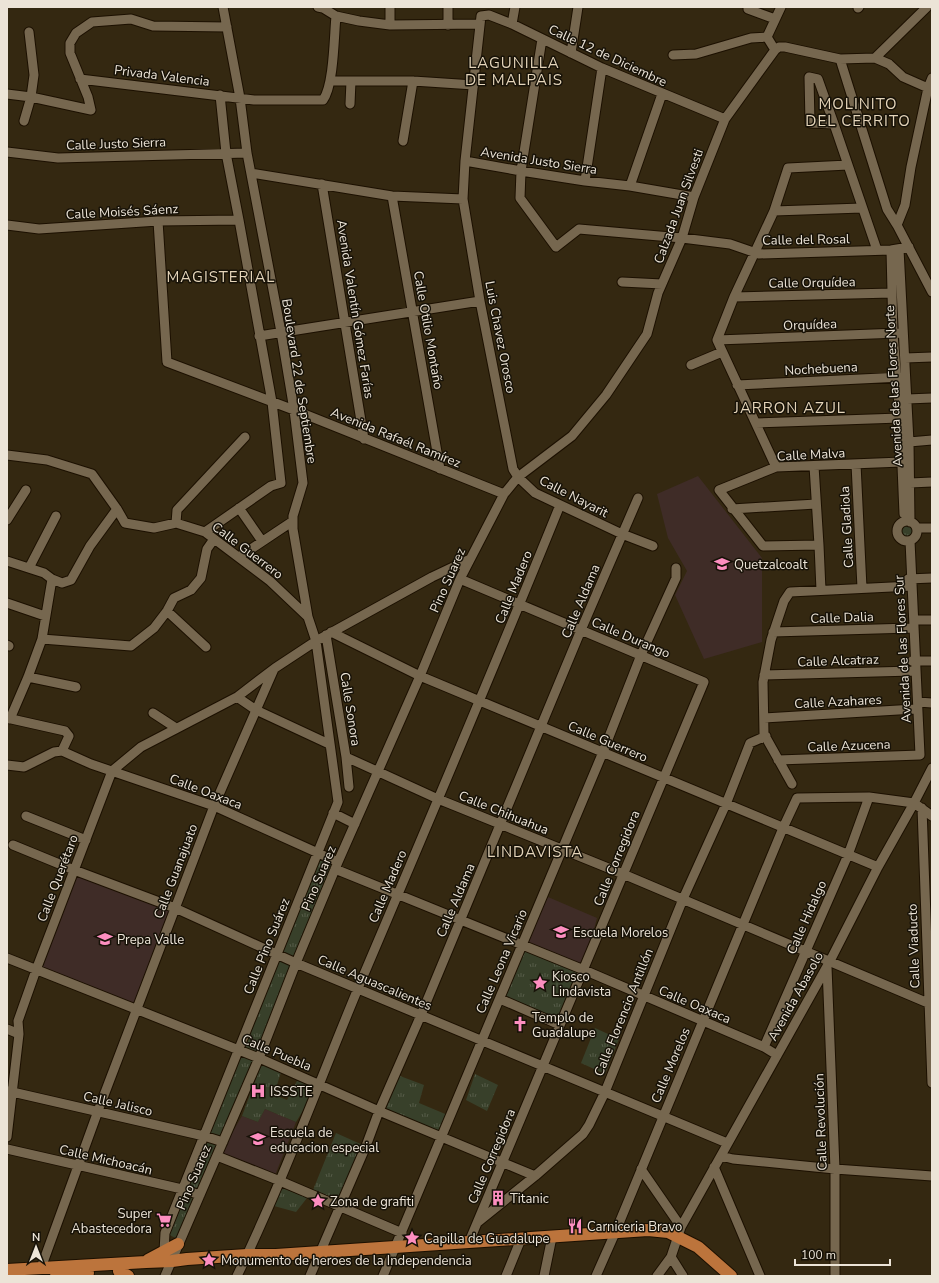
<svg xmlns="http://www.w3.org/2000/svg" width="939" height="1283" font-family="'Nunito Sans',sans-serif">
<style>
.commercial{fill:#3f2c27}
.park{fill:url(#park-tufts)}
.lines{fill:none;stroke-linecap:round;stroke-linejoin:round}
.minor-casing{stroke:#1c1000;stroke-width:11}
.major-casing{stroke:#1c1000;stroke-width:14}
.minor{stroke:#76674f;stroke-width:9}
.major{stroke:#bc743c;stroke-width:12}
.labels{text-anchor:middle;stroke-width:3;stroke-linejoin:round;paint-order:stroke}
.street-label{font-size:13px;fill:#ece4d7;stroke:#171208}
.poi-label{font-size:13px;fill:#ece4d7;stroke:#171208;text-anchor:start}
.quarter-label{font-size:15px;letter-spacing:1px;fill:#e5d5ba;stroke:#171208}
</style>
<defs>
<pattern id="park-tufts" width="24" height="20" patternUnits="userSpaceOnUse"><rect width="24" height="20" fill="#38402a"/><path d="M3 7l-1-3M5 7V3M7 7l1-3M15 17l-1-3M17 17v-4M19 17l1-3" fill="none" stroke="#555b48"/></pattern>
</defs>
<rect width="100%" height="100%" fill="#342811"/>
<path class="commercial" d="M698,476L762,558V642L704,659L675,595L687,571L668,538L657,494Z
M74,870L175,908L136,1009L36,970Z
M548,897L597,918L583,971L522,946Z
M265,1109L296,1122L274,1178L218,1156L242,1116L258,1122Z"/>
<path class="park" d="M907,522L917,532L907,541L898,530Z
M318,853L338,862L180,1240L165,1233Z
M522,946L583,971L560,1025L500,999Z
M595,1028L619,1039L605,1074L581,1063Z
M262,1062L281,1072L274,1095L287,1100L299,1077L318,1086L296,1122L265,1109L258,1122L242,1116Z
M475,1074L498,1085L487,1111L466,1100Z
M400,1076L424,1085L419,1103L450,1116L442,1137L379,1111Z
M336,1133L365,1146L342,1201L313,1190Z
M282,1188L307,1198L296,1212L274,1206Z"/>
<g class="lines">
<g class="minor-casing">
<path id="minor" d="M223,7L240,98L247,153L281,332L294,410L303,483L293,516V529L308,617
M318,7L323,8L336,16L359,21L390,25L480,24
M748,7V9L775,19
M858,8L859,7
M512,24L515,7
M390,25V7
M448,25V7
M542,39L521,171L520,198L556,247L579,229L682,238L730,244L759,254L891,250L909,247
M775,50L767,37L781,7
M571,53L578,7
M673,55L696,54L751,38L767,37
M875,58L927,7
M840,59L887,209L897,225L932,292
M809,77L818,79L834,124L810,123Z
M80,79L254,100H323C334,85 334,36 336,16
M330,81H413L474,85
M7,94L31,97L91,110L88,97L70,53V43L76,33L92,22L131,19L153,26L227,27
M350,104L351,81
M24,121L31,97L34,75L29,32
M834,124L877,250
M403,141L413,81
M7,152L58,158L247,153
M465,161L521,171L585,181L630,186L694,197
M251,173L392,196L463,199
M585,181L602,68
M322,184L364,439
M630,186L662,94
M392,196L440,469
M774,211L862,208
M158,221L167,362L294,410L504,494
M7,225L39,229L158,221L239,220
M897,225L905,205L911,167L928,88L932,78
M899,249L909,442L910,522
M891,250L893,334L900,418L904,514
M622,282L662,284
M734,297L892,293
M259,336L480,301
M717,340L899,333
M905,358L932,357
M691,365L722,352
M737,385L902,377
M907,399L932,398
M756,423L900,418
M909,442L932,440
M7,455L47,460L92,474L117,509L125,523L154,528L176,523L205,532L270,581L308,617L316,641L338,802L165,1233L164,1252
M856,464L862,588
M814,466L819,545L821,590
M776,467L717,340L734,297L774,211L788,168L848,165
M910,483L932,482
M239,508L262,541
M732,509L816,504
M7,520L26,490
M897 531a10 10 0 1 1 20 0a10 10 0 1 1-20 0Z
M176,523L177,510L245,437
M917,528H932
M205,532L271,486L281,483L272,402L239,220L226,153L220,95
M819,545L763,546L719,490L776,467L902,462L909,463
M653,546L622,534L535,493L518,477L513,469L480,301L463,199L465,161L481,16L489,15L512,24L602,68L725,119
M239,557L293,521
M7,561L44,573L52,579L62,583L71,580L90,546L117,509
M29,568L56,516
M460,579L704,682L469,1242
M908,579L932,578
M7,603L45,616
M167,611L206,647
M914,620H932
M331,632L420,676L878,867
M773,632L911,628
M326,635L346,757L349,787
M42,639L131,646L154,628L167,611L174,598L191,590L201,578L207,549L214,539
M7,645L9,646
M912,661H932
M764,675L913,671
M28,677L76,687
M237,697L256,710L329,744
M918,702L932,703
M153,713L176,728
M7,718L65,731L69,736L62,751
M764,718L915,709
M10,719L28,677L42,639L52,579
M62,751L91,764L214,806L338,862
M346,757L438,799L623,874L928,1003
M778,760L920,755L910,541
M7,765L24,767L54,752L62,751
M792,784L764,734L763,682L771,640L784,601L790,592L912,586
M922,808L932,1083
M333,813L355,824
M26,816L86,840
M13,845L74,870L175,908L296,963L727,1143
M335,869L584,970L764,1047L777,1055
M7,958L259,1058L379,1111L535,1176
M827,967L835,1169V1276
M500,999L560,1025
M7,1029L19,1034
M764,1047L848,855L869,797
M8,1091L204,1136L223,1142
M7,1137L19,1034L18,1021L36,970L112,771L141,747L237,697L275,668L316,641L432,577L470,559
M7,1149L182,1189L200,1195
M217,1156L280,1181L402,1233
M721,1156L733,1159L835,1169L932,1176
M714,1167L760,1276
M641,1169L681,1227
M478,1222L535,1176L583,1134L589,1125L605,1092L683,899L726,804L750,743L766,736
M671,1257L683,1276
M41,1268L98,1111L214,806L274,669
M165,1276L259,1058L296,963L338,862L420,676L460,579L504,494L518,477L572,436L606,395L647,334L658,293L682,238L694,197L725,119L775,50L779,47H785L840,59L875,58L889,64L903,77L928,88
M237,1276C283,1181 319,1082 359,986C427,826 495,666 560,505
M310,1276L366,1146L379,1111L421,1015L581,630L638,498
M383,1276L603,752L641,655L676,578V568
M506,1276L521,1239
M544,1276L552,1237
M596,1276L615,1233L783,828L797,798L869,797L914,803L932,816
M657,1276L671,1257L681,1227L830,961L878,867L914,803L932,768"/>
</g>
<g class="major-casing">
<path id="major" d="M148,1260L178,1244
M7,1270L146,1262L172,1261L187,1259L247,1255H276L648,1230L668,1232L698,1247L731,1276
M119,1271L128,1276
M56,1276L88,1273"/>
</g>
<use href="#minor" class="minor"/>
<use href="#major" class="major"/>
</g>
<defs>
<g id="university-bare" transform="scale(1.2)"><path d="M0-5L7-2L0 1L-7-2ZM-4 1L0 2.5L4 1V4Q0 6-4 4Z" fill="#fd8ec0" stroke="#171208" stroke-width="2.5" paint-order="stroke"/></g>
<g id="sight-bare" transform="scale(1.2)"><path d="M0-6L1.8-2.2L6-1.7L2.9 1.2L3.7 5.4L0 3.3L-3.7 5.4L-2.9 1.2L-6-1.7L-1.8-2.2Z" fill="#fd8ec0" stroke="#171208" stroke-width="2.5" paint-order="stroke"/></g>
<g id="church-bare" transform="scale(1.2)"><path d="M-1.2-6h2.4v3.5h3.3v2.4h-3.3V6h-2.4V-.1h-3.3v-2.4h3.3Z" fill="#fd8ec0" stroke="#171208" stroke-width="2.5" paint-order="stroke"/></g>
<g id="hospital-bare" transform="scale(1.2)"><path d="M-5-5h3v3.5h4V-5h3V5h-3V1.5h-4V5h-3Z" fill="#fd8ec0" stroke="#171208" stroke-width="2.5" paint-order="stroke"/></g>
<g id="building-bare" transform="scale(1.2)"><path d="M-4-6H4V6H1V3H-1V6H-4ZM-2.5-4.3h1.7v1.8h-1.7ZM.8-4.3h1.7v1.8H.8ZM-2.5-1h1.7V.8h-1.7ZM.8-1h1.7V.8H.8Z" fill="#fd8ec0" stroke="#171208" stroke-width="2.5" paint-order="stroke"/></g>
<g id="supermarket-bare" transform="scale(1.2)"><path d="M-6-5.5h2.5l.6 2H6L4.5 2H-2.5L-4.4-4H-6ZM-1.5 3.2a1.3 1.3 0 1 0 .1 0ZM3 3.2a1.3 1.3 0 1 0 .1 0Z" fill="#fd8ec0" stroke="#171208" stroke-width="2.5" paint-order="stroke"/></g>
<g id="restaurant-bare" transform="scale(1.2)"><path d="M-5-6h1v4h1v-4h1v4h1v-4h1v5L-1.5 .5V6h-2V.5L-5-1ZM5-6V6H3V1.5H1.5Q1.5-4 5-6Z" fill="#fd8ec0" stroke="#171208" stroke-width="2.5" paint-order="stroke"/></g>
</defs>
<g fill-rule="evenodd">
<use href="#university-bare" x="722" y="564"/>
<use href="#university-bare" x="561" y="932"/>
<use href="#university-bare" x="105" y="939"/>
<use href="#sight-bare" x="540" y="983"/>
<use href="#church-bare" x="520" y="1024"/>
<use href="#hospital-bare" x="258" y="1091"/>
<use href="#university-bare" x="258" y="1139"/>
<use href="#building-bare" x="498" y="1198"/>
<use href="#sight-bare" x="318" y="1201"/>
<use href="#supermarket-bare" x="164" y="1220"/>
<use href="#restaurant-bare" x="575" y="1226"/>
<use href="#sight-bare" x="412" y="1238"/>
<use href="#sight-bare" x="209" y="1260"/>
</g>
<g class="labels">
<g class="street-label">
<text transform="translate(608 55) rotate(25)" y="5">Calle 12 de Diciembre</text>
<text transform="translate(162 75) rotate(7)" y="5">Privada Valencia</text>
<text transform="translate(116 143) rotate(-2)" y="5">Calle Justo Sierra</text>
<text transform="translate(539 160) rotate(9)" y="5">Avenida Justo Sierra</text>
<text transform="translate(678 206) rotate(-70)" y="5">Calzada Juan Silvesti</text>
<text transform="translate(122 211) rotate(-3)" y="5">Calle Moisés Sáenz</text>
<text transform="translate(806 239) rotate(-1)" y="5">Calle del Rosal</text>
<text transform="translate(812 282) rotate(-1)" y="5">Calle Orquídea</text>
<text transform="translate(356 309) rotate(81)" y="5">Avenida Valentín Gómez Farías</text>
<text transform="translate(810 324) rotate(-2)" y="5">Orquídea</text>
<text transform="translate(429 330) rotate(80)" y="5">Calle Otilio Montaño</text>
<text transform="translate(501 337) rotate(79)" y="5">Luis Chavez Orosco</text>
<text transform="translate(821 368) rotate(-3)" y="5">Nochebuena</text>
<text transform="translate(300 381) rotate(81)" y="5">Boulevard 22 de Septiembre</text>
<text transform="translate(893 386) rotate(-93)" y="5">Avenida de las Flores Norte</text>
<text transform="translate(396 437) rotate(22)" y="5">Avenida Rafaél Ramírez</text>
<text transform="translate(811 454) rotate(-3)" y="5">Calle Malva</text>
<text transform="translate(574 496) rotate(27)" y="5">Calle Nayarit</text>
<text transform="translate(846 527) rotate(-93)" y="5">Calle Gladiola</text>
<text transform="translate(248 550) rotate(37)" y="5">Calle Guerrero</text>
<text transform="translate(447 580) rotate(-66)" y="5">Pino Suarez</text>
<text transform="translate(513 587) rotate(-68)" y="5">Calle Madero</text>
<text transform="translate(580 601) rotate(-67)" y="5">Calle Aldama</text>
<text transform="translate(842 617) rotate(-2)" y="5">Calle Dalia</text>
<text transform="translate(631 637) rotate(23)" y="5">Calle Durango</text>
<text transform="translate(902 649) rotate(-93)" y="5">Avenida de las Flores Sur</text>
<text transform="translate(838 660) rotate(-2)" y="5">Calle Alcatraz</text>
<text transform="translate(838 701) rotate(-3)" y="5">Calle Azahares</text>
<text transform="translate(351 709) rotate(81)" y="5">Calle Sonora</text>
<text transform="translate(608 741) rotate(23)" y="5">Calle Guerrero</text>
<text transform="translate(849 745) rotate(-2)" y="5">Calle Azucena</text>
<text transform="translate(206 791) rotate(21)" y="5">Calle Oaxaca</text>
<text transform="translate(504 812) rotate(22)" y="5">Calle Chihuahua</text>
<text transform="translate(616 858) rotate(-68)" y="5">Calle Corregidora</text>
<text transform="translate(175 871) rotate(-69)" y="5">Calle Guanajuato</text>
<text transform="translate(57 878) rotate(-69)" y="5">Calle Querétaro</text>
<text transform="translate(318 878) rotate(-67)" y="5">Pino Suarez</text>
<text transform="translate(387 886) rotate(-67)" y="5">Calle Madero</text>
<text transform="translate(455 900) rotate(-67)" y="5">Calle Aldama</text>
<text transform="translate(806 917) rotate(-66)" y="5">Calle Hidalgo</text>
<text transform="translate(266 946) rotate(-68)" y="5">Calle Pino Suárez</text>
<text transform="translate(913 946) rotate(-92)" y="5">Calle Viaducto</text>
<text transform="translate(501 961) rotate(-67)" y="5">Calle Leona Vicario</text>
<text transform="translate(375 982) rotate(23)" y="5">Calle Aguascalientes</text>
<text transform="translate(795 996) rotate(-61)" y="5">Avenida Abasolo</text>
<text transform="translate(695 1004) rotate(23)" y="5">Calle Oaxaca</text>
<text transform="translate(623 1012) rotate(-68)" y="5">Calle Florencio Antillón</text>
<text transform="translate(277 1052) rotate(23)" y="5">Calle Puebla</text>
<text transform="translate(670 1065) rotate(-67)" y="5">Calle Morelos</text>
<text transform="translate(118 1103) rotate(13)" y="5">Calle Jalisco</text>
<text transform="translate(820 1122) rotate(-92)" y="5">Calle Revolución</text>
<text transform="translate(491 1156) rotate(-67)" y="5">Calle Corregidora</text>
<text transform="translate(106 1159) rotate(13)" y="5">Calle Michoacán</text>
<text transform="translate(193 1177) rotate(-67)" y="5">Pino Suarez</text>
</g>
<g class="poi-label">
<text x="734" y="569">Quetzalcoalt</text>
<text x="573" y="937">Escuela Morelos</text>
<text x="117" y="944">Prepa Valle</text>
<text x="552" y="981">Kiosco<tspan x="552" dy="15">Lindavista</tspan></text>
<text x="532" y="1022">Templo de<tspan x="532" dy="15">Guadalupe</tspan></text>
<text x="270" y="1096">ISSSTE</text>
<text x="270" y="1137">Escuela de<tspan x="270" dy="15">educacion especial</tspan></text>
<text x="510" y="1203">Titanic</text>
<text x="330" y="1206">Zona de grafiti</text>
<text x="152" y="1218" text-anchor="end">Super<tspan x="152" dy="15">Abastecedora</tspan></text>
<text x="587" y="1231">Carniceria Bravo</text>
<text x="424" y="1243">Capilla de Guadalupe</text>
<text x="221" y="1265">Monumento de heroes de la Independencia</text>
</g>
<g class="quarter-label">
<text x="514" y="68">LAGUNILLA<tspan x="514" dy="17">DE MALPAIS</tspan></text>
<text x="858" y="109">MOLINITO<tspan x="858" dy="17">DEL CERRITO</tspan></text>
<text x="221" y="282">MAGISTERIAL</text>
<text x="790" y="413">JARRON AZUL</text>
<text x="535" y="857">LINDAVISTA</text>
</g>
</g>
<rect width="939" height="1283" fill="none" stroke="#ece4d7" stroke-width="16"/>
<g transform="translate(36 1247)" stroke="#171208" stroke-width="3" paint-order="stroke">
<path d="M0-3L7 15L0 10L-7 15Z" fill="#ece4d7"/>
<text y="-6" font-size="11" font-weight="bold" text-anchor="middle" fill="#ece4d7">N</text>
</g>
<path d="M795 1259v6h95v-6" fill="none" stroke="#ece4d7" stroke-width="2"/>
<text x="801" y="1259" font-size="12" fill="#ece4d7" stroke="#171208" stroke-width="3" paint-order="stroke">100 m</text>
</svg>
